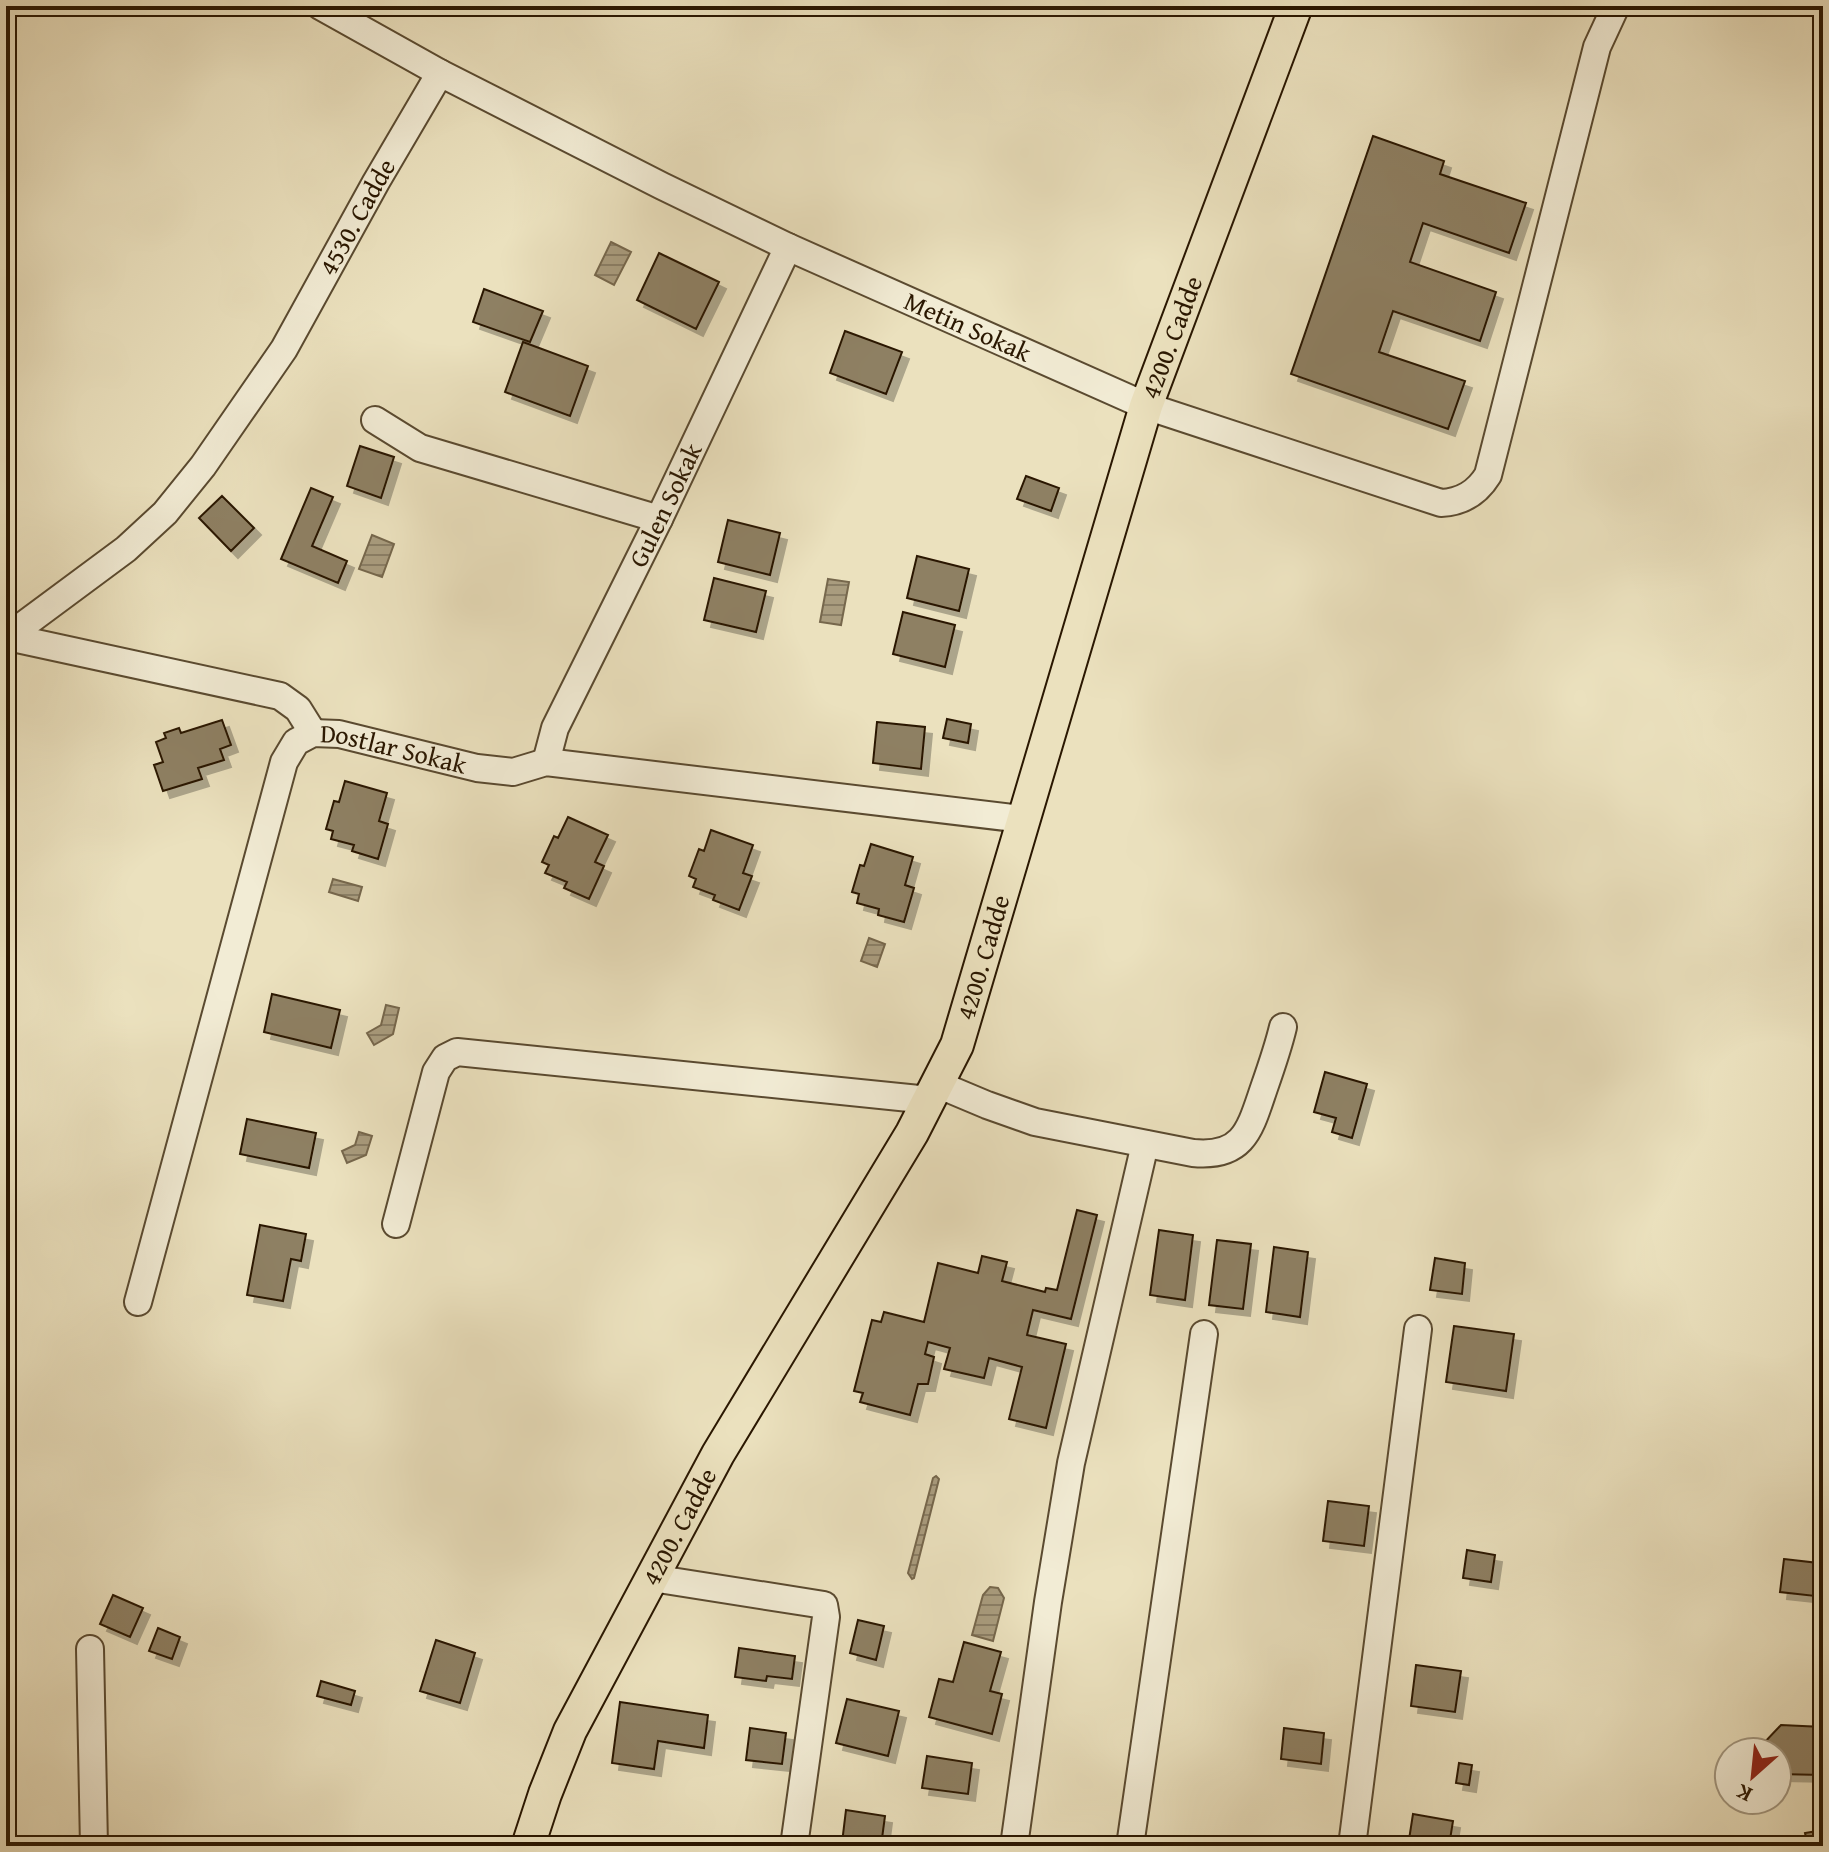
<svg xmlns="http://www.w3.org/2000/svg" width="1829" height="1852" font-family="'Gentium Book Plus',serif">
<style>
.water{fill:url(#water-rules);stroke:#76674c;stroke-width:2}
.building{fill:#8e8063;stroke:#2a1701;stroke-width:2;filter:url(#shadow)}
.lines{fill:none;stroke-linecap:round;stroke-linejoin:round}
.minor-casing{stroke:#5a4a30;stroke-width:30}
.major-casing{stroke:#2a1701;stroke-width:36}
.minor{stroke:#f2ecd5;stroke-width:26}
.major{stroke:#ebe1be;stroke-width:32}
.labels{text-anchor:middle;stroke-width:6;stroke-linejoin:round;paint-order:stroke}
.street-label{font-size:26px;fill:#2a1701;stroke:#f2ecd5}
</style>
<defs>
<pattern id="water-rules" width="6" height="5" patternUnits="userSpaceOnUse" patternTransform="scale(2)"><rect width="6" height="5" fill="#a99c7e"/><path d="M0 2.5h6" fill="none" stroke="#8a7e65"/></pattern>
<filter id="shadow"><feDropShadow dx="7" dy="7" stdDeviation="0" flood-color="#0004"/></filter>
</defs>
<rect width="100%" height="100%" fill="#ebe1be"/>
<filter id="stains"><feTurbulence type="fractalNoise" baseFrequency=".0025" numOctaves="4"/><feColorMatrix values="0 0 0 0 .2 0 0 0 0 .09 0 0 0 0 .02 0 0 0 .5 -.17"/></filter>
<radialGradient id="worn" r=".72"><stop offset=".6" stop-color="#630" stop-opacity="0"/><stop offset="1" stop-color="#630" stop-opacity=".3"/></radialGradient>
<path class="water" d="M611,242L631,252L614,285L595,275Z
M372,535L394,544L382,577L359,569Z
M828,579L849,582L841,625L820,622Z
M333,879L362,887L358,901L329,892Z
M869,938L885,944L877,967L861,961Z
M386,1005L399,1008L393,1034L374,1045L367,1033L381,1025Z
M359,1132L372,1136L366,1155L347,1163L342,1151L355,1145Z
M936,1476L939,1479L914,1578L912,1579L908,1573L933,1478Z
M990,1587L998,1588L1004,1598L993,1641L972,1635L983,1595Z"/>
<path class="building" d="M1373,136L1444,161L1440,174L1526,203L1509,253L1423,223L1410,262L1496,292L1480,341L1393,311L1379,352L1465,381L1448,429L1291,374Z
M659,253L719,282L696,329L637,300Z
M484,289L543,311L530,342L473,322Z
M845,331L902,352L886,394L830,373Z
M523,342L588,366L570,416L505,392Z
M360,446L394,457L381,498L347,486Z
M1026,476L1059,488L1051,511L1017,499Z
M311,488L333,497L312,546L347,561L338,583L281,559Z
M222,496L254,528L231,551L199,518Z
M728,520L780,533L770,575L718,562Z
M917,556L969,569L959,611L907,598Z
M714,578L766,591L756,632L704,620Z
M903,612L955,625L945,667L893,654Z
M947,719L971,724L968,743L943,738Z
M222,720L231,745L220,749L224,760L198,768L202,779L163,791L154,765L163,762L156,742L166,738L164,733L179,728L181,733Z
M877,722L925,727L921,769L873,763Z
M345,781L387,793L379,821L388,824L378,859L352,851L354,845L331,839L333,831L326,829L334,801L339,802Z
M568,817L608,835L595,862L604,866L589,899L564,888L567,882L545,873L549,865L542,862L554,836L558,838Z
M711,830L753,845L743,873L752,876L739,910L713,900L715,895L693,887L696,879L689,876L699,849L704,851Z
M871,844L913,857L905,885L914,888L904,922L878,915L879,909L857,903L859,894L852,892L860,865L864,866Z
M272,994L340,1010L331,1048L264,1032Z
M1325,1072L1367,1084L1352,1138L1332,1132L1336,1118L1314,1112Z
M247,1119L316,1133L309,1168L240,1154Z
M1077,1210L1097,1215L1071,1319L1033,1310L1027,1335L1066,1344L1046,1428L1009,1419L1022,1367L989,1358L984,1378L944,1369L950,1348L928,1342L925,1354L934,1357L928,1384H918L910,1415L860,1402L863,1393L854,1391L872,1320L881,1322L884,1312L924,1322L938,1263L978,1273L982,1256L1007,1262L1002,1281L1045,1292L1046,1288L1057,1290Z
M260,1225L306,1234L301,1261L291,1259L283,1301L247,1295Z
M1159,1230L1193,1235L1185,1300L1150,1295Z
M1217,1240L1251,1244L1243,1309L1209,1305Z
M1274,1247L1308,1252L1300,1317L1266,1312Z
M1435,1258L1465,1263L1462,1294L1430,1290Z
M1454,1326L1514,1334L1506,1391L1446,1382Z
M1328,1501L1369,1506L1364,1546L1323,1541Z
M1467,1550L1495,1555L1491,1582L1463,1578Z
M1784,1559L1818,1563L1815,1596L1780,1592Z
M113,1595L143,1608L130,1637L100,1624Z
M858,1620L884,1626L876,1660L850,1653Z
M158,1628L180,1637L172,1659L149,1651Z
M436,1640L475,1653L460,1703L420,1691Z
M964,1642L1001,1652L990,1691L1002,1694L992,1734L929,1717L939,1679L953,1682Z
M739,1648L795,1656L792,1679L767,1676L766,1681L735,1677Z
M1416,1665L1461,1671L1455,1712L1411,1706Z
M321,1681L355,1691L351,1705L317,1696Z
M847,1699L899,1711L888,1756L836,1743Z
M620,1702L708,1715L704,1748L658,1741L654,1769L612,1763Z
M1781,1725L1823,1727V1775L1777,1774V1752H1763L1761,1746Z
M750,1728L786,1733L782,1764L746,1760Z
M1284,1728L1324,1733L1321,1764L1281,1759Z
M927,1756L972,1763L968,1794L922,1788Z
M1459,1763L1472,1765L1469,1785L1456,1783Z
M846,1810L885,1816L881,1846H862L842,1843Z
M1413,1814L1453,1821L1449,1846H1408Z
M1823,1830V1846H1808L1805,1833Z"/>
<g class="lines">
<g class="minor-casing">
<g id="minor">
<path d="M320,6L440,73"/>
<path d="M375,420L420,448L659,519"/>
<path d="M8,637L280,696L298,709L313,733"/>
<path id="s1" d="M6,638L126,549L165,513L203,466L284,349L376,182L440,73L662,186L788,247L1146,406L1441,503C1462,502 1477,493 1488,475L1597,47L1616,6"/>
<path id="s2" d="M546,762L555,728L659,519L788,247"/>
<path d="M937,1084L987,1105L1035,1122L1193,1153C1244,1158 1250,1129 1264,1088C1271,1068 1278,1048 1283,1027"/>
<path d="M396,1224L436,1072L445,1058L457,1052L929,1100"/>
<path id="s3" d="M138,1302L284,762L296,742L313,733L339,734L477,768L513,772L546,762L1022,819"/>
<path d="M652,1578L824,1605L826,1617L794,1846"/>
<path d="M90,1649L94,1846"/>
<path d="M1014,1846L1048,1602L1071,1463L1145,1144"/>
<path d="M1130,1846L1204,1334"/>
<path d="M1352,1846L1418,1329"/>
</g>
</g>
<g class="major-casing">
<g id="major">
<path id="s4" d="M528,1846L545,1794L570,1731L718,1454L912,1133L957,1045L1146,406L1296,6"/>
</g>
</g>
<use href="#minor" class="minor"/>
<use href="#major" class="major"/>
</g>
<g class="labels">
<g class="street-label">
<text dy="9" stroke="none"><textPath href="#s1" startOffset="556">4530. Cadde</textPath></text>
<text dy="9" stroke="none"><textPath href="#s1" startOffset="1308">Metin Sokak</textPath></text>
<text dy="9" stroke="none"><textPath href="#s4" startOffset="1650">4200. Cadde</textPath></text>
<text dy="9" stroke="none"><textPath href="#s2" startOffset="284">Gulen Sokak</textPath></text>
<text dy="9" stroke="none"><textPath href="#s3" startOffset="684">Dostlar Sokak</textPath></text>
<text dy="9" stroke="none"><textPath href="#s4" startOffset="1002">4200. Cadde</textPath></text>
<text dy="9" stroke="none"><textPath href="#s4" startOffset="354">4200. Cadde</textPath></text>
</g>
</g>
<rect width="1829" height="1852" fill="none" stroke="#ebe1be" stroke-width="32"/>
<rect x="8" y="8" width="1813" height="1836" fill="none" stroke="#2a1701" stroke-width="4"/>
<rect x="16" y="16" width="1797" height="1820" fill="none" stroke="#2a1701" stroke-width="2"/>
<g transform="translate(1753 1776) rotate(207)"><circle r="38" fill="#f2ecd5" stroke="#a29780" stroke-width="2"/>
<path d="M0-6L14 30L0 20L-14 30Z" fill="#8f2418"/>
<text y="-12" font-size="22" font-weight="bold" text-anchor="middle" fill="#2a1701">K</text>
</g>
<rect width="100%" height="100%" filter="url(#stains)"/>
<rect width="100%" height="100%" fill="url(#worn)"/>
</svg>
